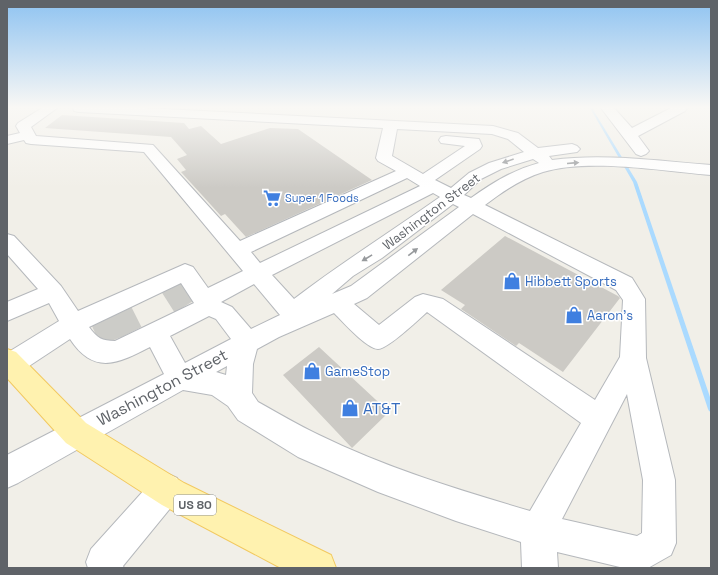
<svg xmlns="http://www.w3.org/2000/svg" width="718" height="575" font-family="'Space Grotesk',sans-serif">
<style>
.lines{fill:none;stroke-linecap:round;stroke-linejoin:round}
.stream{fill:#aadaff;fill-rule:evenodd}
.building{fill:#cccac5}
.minor-tunnel{stroke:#ccccc8;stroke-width:24;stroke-dasharray:24 12;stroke-linecap:butt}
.minor-casing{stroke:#b5b8bc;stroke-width:2}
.major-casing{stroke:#f2c960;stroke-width:2}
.minor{fill:#fff;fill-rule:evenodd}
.major{fill:#fff2af;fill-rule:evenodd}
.oneway{fill:#979a9d}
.labels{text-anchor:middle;stroke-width:3;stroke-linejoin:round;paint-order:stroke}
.far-shop-label{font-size:11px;fill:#366cbe;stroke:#fff;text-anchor:start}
.shield{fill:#fff;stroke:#8f9295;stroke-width:1}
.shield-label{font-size:12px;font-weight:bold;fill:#5f6368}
.street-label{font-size:13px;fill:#5f6368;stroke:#fff}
.shop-label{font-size:13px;fill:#366cbe;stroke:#fff;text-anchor:start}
.near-street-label{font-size:16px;fill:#5f6368;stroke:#fff}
.near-shop-label{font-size:16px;fill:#366cbe;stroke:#fff;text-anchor:start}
</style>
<rect width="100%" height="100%" fill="#f1efe8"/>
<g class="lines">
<path class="stream" d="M590,108H592L637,182L711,400V412L709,411L708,409L633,182Z"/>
</g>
<path class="building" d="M62,115L184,123L189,129L201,126L221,144L270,128L298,129L372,180L246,237L225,214L221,216L181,172L186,170L177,159L187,155L171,137L45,128Z
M505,236L618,296L620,298L563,372L519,343L516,346L461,309L465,305L441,290Z
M319,347L389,412L352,448L283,375Z"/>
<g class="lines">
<path class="minor-tunnel" d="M172,286L186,308
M120,311L132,335
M102,319L113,344"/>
<g class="minor-casing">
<path id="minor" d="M42,108H57L31,127L36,136L153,145L240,241L396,171L378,161L376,158L383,128L79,112L74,111L73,108H145L493,126L518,133L538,148L572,144L577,146L580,149L577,152L549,156L552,160C604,153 658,161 711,165V175C663,171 588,158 543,172C521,179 503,191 485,205L632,278L645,299L646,358L675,480L676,543L671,555L648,568H624L557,552L558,568H522L521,542L456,521L378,492L298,457L238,420L228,406L212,395L183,390L18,483L7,488V455L164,374L150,347C119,363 94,376 70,339L20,372L11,375L7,374V353L59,321L49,303L7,321V302L38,289L7,254V234L14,236L61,286L78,311L185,264L193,267L208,288L243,271L144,152L31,144L26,143L24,140L7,144V136L20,133L16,126L18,123ZM397,129L492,134L508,139L524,152L489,163L469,173L451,188L435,180L480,149L482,146L479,139L446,136L441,137L439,140L441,143L465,146L423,174L392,156ZM533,159L539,163C513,170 492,183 471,198L464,195L481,179L501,169ZM407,178L420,186L260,263L251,252ZM433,193L440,197C392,231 341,263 294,299L272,275ZM453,204L459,207L351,286L332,294L353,276L382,258ZM473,214L616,290L623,300L620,357L595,400L443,299L423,294L415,297L379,325L354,304L367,298ZM181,283L194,303L115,341C102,341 97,338 89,327ZM254,284L280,315L251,329L232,307L221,302ZM427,312L581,423L530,511C459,490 386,468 319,435C298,425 278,413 258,402L252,393L253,364L257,349L279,337L334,313C342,321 367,349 378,349C388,349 418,320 427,312ZM209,316L216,319L231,339L185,363L170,336ZM227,366L226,375L216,372ZM627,394L643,480L642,533L637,536L562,519Z
M601,108H614L632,128L671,108H687L685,111L638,136L649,151L646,154L641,156L636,154Z
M166,473L177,478L182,489L177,500L123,566L124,568H88L86,562L91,549L155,478Z"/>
</g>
<g class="major-casing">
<path id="major" d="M7,349L16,352L86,423L184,483L331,555L336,568H281L162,505L66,443L7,378Z"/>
</g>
<use href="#minor" class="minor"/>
<use href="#major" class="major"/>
</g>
<defs><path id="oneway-solid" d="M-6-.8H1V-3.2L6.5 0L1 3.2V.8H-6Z"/></defs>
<g class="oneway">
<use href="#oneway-solid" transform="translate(508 161) rotate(161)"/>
<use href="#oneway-solid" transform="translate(573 163) rotate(-5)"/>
<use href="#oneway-solid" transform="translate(413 252) rotate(-38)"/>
<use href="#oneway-solid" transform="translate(367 258) rotate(149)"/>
</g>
<linearGradient id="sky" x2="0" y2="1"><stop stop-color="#8fc3f1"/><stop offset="0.57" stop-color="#f9f8f5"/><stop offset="1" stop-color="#f9f8f5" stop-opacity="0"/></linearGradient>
<rect width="718" height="188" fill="url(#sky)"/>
<defs>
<g id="supermarket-bare" transform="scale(1.38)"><path d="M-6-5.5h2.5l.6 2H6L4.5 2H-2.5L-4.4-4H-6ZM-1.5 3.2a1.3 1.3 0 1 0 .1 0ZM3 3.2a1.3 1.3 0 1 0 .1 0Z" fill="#3f7fe0" stroke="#fff" stroke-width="2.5" paint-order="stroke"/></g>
<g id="shop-bare" transform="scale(1.38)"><path d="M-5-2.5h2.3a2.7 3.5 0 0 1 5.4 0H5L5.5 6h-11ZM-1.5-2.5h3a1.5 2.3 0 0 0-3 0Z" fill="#3f7fe0" stroke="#fff" stroke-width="2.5" paint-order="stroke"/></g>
</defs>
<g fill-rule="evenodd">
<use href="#supermarket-bare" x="272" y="198"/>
<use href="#shop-bare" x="512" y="281"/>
<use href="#shop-bare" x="574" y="315"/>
<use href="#shop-bare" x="312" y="371"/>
<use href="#shop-bare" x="350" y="408"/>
</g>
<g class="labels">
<g class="far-shop-label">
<text x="285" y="202">Super 1 Foods</text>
</g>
<rect class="shield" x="174" y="495" width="42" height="20" rx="3"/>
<g class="shield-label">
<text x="195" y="509">US 80</text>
</g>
<g class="street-label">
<text transform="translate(431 211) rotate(-37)" y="5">Washington Street</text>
</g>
<g class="shop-label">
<text x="525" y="286">Hibbett Sports</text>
<text x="587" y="320">Aaron's</text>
<text x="325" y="376">GameStop</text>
</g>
<g class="near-street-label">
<text transform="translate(162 387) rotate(-28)" y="6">Washington Street</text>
</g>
<g class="near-shop-label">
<text x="363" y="414">AT&amp;T</text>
</g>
</g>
<rect width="718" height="575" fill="none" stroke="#5f6368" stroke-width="16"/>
</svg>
